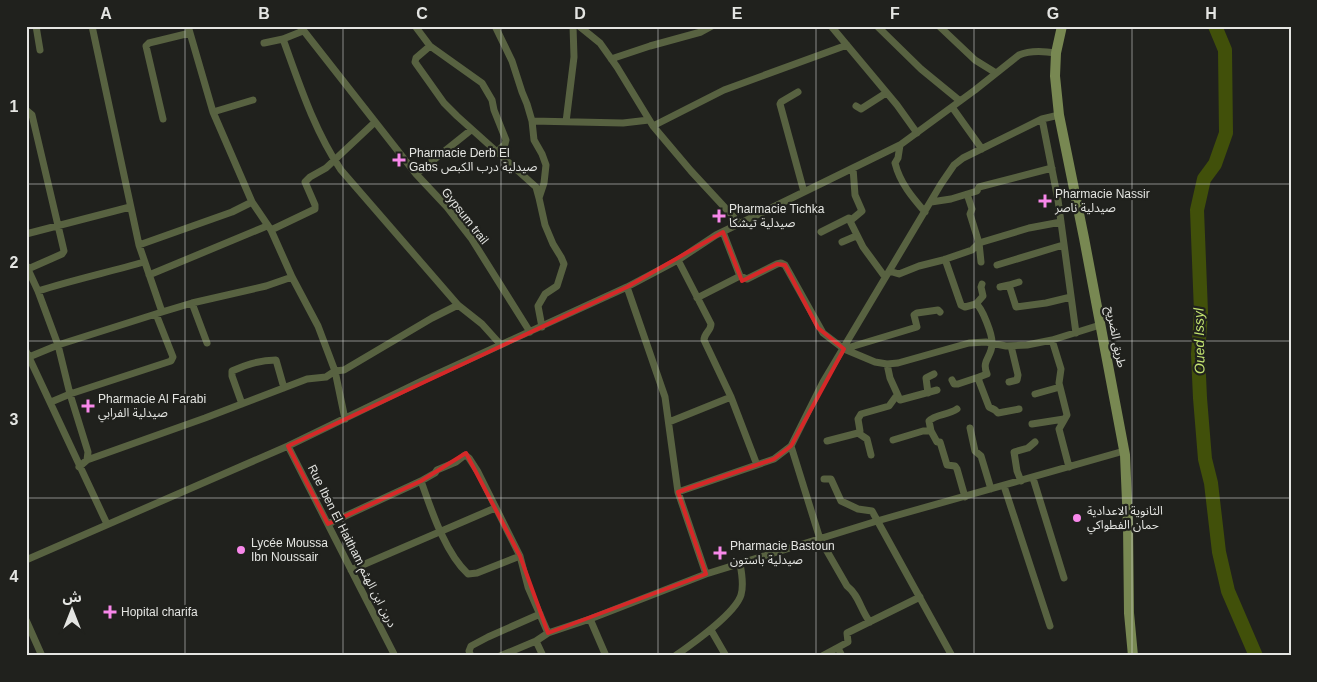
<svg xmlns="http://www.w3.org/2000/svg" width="1317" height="682" font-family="Arial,'Noto Sans Arabic',sans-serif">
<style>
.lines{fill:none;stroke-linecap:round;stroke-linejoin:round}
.river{stroke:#41500a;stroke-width:14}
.street{stroke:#586241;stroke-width:7}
.secondary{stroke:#788852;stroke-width:10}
.marked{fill:none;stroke:#d62828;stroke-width:4;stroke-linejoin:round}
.grid{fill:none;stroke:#e4e5e2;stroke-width:1;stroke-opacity:0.55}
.poi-dot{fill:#f888ea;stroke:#20211d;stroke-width:2}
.labels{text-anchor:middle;stroke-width:4.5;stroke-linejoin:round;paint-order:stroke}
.poi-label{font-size:12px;fill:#e4e5e2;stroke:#20211d;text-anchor:start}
.street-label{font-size:12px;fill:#e4e5e2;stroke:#20211d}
.water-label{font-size:14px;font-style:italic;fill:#c3e371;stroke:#20211d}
.neatline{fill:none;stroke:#e4e5e2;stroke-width:2}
.grid-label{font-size:16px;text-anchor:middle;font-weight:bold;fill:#e4e5e2}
</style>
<rect width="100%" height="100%" fill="#20211d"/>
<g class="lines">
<path class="river" d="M1215,26L1225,50L1226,133L1215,164L1204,179L1197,210L1201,312L1198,354L1200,398L1205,459L1211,483L1219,552L1228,591L1256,656"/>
<path class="street" d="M36,26L40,50
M92,26L139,245L162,312
M188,26L213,112L252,202L271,230L292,277L318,326L335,371L345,419
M300,26L416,174L447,207L471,238L530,332
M415,26L430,46L482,83L492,100L494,110L506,140L505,144L497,152
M495,26L512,61L522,92L527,104L532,121L534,140L542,154L546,165L544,183L539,198L545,225L553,244L561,257L564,264L557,286L545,294L538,306L542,327
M579,26L600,43L617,67L653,126L691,171L740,224
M831,26L897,105L917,133
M877,26L921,69L960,101
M939,26L975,60L996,73
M283,39C299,83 314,130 341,170L458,305L482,324L500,344
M264,43L283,39L303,31
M430,46L416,58L415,62L417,65L444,103L457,116L536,187L539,198
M611,59L650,46L701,32L712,26
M798,92L781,102L780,104L804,192
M856,106L861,109L886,93
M952,107L982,149
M26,110L32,115L64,251L62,254L28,269
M213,112L253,100
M163,119L146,46L149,43L190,33
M1042,119L1058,200L1076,333
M532,121L623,123L649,120
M566,122L574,57L573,26
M653,126L724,90L847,45
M900,145L898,158L895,163C900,183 912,197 925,212
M853,168L855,195L862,211L850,221L863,247L885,277
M416,174L471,130
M967,194L972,209L970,214L979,243L981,262
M931,202L951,199L977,191L979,187L1052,168
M271,230L315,209V205L305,182L310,177L326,168L375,122
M723,232L740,276L747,279L777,264L781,263L785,265L823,333L844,349L875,362L887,364L898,363L969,343L986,342L1006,346L1027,345L1052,340L1100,325
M821,232L849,218L852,219
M26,234L130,207
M842,242L856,236
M139,245L232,212L252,202
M945,259L961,305L965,307L976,304C982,307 993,336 992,344C992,357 981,360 987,374L979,377V381L989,407L995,410L998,413L1019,409
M678,260L711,324C711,331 704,333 704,340L731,397L757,465
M26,265L38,291L58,345L70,394L88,452L87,460L79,467
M997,265L1063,245
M889,271L899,274L919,266L943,260L972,250L979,243L1029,228L1061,222
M149,275L267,226
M1019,282L1009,285L1016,307L1046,303L1071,297
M627,287L665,397L678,492L706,574
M1000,287L1009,285
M38,291C73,280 109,272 144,262
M697,298L740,276
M192,303L207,343
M976,304L983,296L981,287L982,284
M1052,340L1061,369L1059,383L1067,415L1059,429L1069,467
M844,349L917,327L914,315L917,313L938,310L940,312
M26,351L107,524
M29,357L58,345L162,312L192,303L266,286L292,277
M887,364L890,378L900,400L937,390
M952,380L954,384H958L979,377
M1009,382L1017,380L1018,375L1011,346
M928,393L926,378L934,374
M1035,394L1060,387
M51,402L70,394L171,361L173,357L156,314
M242,404L232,376V371C245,365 261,360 276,360L284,388
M669,422L731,397
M1032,424L1064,419
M970,428L975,451L981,456L991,489
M931,431L929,421C935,414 949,415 957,409
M858,433L867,439L871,455
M893,440L923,431H931L937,442H940L947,465L955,466L957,469L965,497
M827,441L858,433L860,431L858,419L861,414L889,406L897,395
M288,446L395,656
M791,446L820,539L847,586C859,595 861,611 870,622
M87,460L205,418L307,379L326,377L335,371L344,370L432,318L458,305
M1033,478L1064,578
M824,479H831L841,501L858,509L872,511L952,656
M421,481C431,509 445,553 468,574L477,573L520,556
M1021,481L1017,471L1014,452L1028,448L1035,442
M1004,486L1050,626
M678,492L774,459L791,446L823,382L941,184L954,165L963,158L1042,119L1059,115
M328,524L421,481L435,473L437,470L456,462L465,455L469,458L478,472L520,556L528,587L548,633
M26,560L288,446L424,380L627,287L678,260L716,235L900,145L975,90L1019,55C1030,50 1044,51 1056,53
M351,570L495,508
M590,619L606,656
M26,620L42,656
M711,630L726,656
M536,641L543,656
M838,648L842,656
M471,656L469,651L471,646L488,637L540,614
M500,656L536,641L548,633L590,619L706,574L877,521L1124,451
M675,656C692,644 735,614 741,595C744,585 742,574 740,564
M822,656L848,642L847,633L920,597"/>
<path class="secondary" d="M1062,26L1056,53L1055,76L1059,115L1084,238L1125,455L1128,525L1129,613L1133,656"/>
</g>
<path class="marked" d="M723,232L742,281L777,264L785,265L818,328L844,349L791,446L774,459L678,492L706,574L548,633L520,556L466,453L421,481L328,524L288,446L627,287Z"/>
<path class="grid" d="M185,26V656M343,26V656M501,26V656M658,26V656M816,26V656M974,26V656M1132,26V656M26,184H1291M26,341H1291M26,498H1291"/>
<g class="poi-dot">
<path d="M396.5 152.5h5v5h5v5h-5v5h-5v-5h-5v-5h5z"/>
<path d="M1042.5 193.5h5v5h5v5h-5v5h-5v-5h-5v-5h5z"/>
<path d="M716.5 208.5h5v5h5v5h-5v5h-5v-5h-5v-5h5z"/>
<path d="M85.5 398.5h5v5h5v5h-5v5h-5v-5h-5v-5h5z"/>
<circle cx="1077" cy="518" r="5"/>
<circle cx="241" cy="550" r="5"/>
<path d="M717.5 545.5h5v5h5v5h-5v5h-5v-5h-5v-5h5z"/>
<path d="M107.5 604.5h5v5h5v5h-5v5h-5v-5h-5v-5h5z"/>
</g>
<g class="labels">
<g class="poi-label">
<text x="409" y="157">Pharmacie Derb El<tspan x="409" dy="14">Gabs صيدلية درب الكبص</tspan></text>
<text x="1055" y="198">Pharmacie Nassir<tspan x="1055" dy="14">صيدلية ناصر</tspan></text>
<text x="729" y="213">Pharmacie Tichka<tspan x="729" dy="14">صيدلية تيشكا</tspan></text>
<text x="98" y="403">Pharmacie Al Farabi<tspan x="98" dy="14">صيدلية الفرابي</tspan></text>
<text x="1087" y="515">الثانوية الاعدادية<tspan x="1087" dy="14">حمان الفطواكي</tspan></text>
<text x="251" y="547">Lycée Moussa<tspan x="251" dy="14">Ibn Noussair</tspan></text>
<text x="730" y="550">Pharmacie Bastoun<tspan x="730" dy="14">صيدلية باستون</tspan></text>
<text x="121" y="616">Hopital charifa</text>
</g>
<g class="street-label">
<text transform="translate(465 216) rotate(52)" y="4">Gypsum trail</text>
<text transform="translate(1116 337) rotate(79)" y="4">طريق الضريح</text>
<text transform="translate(352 546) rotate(63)" y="4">Rue Iben El Haitham دربن ابن الهثم</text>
</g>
<g class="water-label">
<text transform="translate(1199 341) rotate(-91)" y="5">Oued Issyl</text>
</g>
</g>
<rect width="1317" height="682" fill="none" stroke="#20211d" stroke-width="55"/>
<g transform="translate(72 610)" stroke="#20211d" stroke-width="4" paint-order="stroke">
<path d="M0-4L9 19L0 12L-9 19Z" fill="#e4e5e2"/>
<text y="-8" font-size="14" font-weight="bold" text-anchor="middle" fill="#e4e5e2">ش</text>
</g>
<rect x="28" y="28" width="1262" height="626" class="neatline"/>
<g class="grid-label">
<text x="106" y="19">A</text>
<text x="264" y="19">B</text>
<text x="422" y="19">C</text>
<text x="580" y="19">D</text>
<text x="737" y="19">E</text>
<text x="895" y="19">F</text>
<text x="1053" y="19">G</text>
<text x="1211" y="19">H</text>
<text x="14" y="112">1</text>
<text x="14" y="268">2</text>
<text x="14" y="425">3</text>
<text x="14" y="582">4</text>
</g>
</svg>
